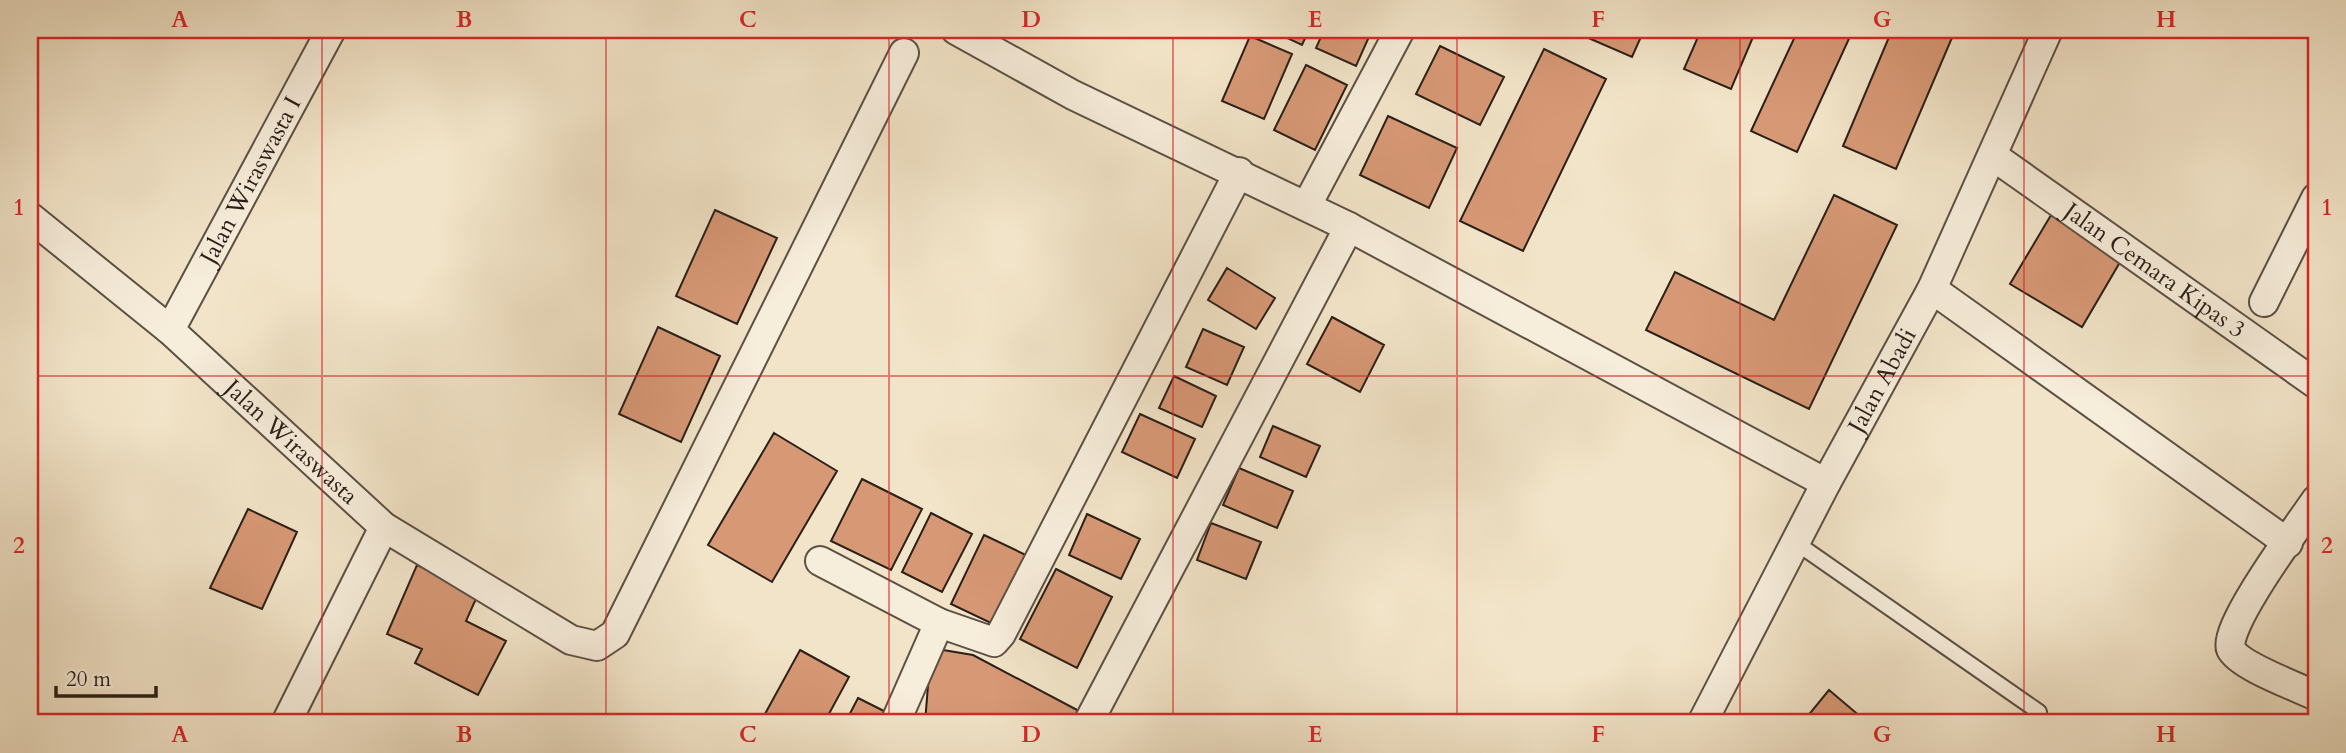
<svg xmlns="http://www.w3.org/2000/svg" width="2346" height="753" font-family="Cardo,serif">
<style>
.building{fill:#d79875;stroke:#2a1f19;stroke-width:2}
.lines{fill:none;stroke-linecap:round;stroke-linejoin:round}
.lane-casing{stroke:#5c5045;stroke-width:18}
.street-casing{stroke:#5c5045;stroke-width:32}
.lane{stroke:#f7eddb;stroke-width:14}
.street{stroke:#f7eddb;stroke-width:28}
.grid{fill:none;stroke:#d62828;stroke-width:2;stroke-opacity:0.55}
.labels{text-anchor:middle;stroke-width:7;stroke-linejoin:round;paint-order:stroke}
.street-label{font-size:24px;fill:#2a1f19;stroke:#f7eddb}
.neatline{fill:none;stroke:#d62828;stroke-width:2.5}
.grid-label{font-size:23px;text-anchor:middle;font-weight:bold;fill:#d62828}
</style>
<rect width="100%" height="100%" fill="#f2e4c8"/>
<filter id="stains"><feTurbulence type="fractalNoise" baseFrequency=".00286" numOctaves="4"/><feColorMatrix values="0 0 0 0 .2 0 0 0 0 .09 0 0 0 0 .02 0 0 0 .5 -.17"/></filter>
<radialGradient id="worn" r=".72"><stop offset=".6" stop-color="#630" stop-opacity="0"/><stop offset="1" stop-color="#630" stop-opacity=".3"/></radialGradient>
<path class="building" d="M1270,30H1309L1302,45Z
M1324,30H1372L1356,66L1316,48Z
M1570,30H1644L1632,57Z
M1701,30H1756L1731,89L1684,69Z
M1798,30H1853L1797,152L1751,131Z
M1892,30H1946L1954,33L1896,169L1843,146Z
M1250,36L1292,54L1264,119L1222,101Z
M1440,46L1504,77L1480,125L1416,94Z
M1544,49L1606,79L1523,251L1460,221Z
M1306,65L1347,85L1315,150L1274,130Z
M1388,116L1457,148L1429,208L1360,175Z
M1834,195L1897,225L1809,409L1646,330L1675,272L1774,320Z
M715,210L777,238L737,324L676,296Z
M2051,215L2123,257L2082,327L2010,284Z
M1227,268L1275,298L1256,329L1208,300Z
M1332,317L1384,345L1360,392L1307,364Z
M658,327L720,356L681,442L619,414Z
M1203,329L1244,347L1227,385L1186,367Z
M1174,376L1216,396L1202,427L1159,408Z
M1140,414L1195,439L1177,478L1122,452Z
M1273,426L1320,446L1306,477L1260,457Z
M774,433L837,471L772,582L708,545Z
M1239,468L1293,491L1277,528L1223,505Z
M862,479L922,509L891,570L831,541Z
M248,509L297,532L262,609L210,588Z
M931,513L972,534L942,592L902,572Z
M1087,514L1140,539L1121,579L1069,555Z
M1211,523L1261,542L1246,579L1197,560Z
M984,535L1028,556L995,625L951,604Z
M417,565L479,592L466,621L506,641L478,695L415,663L422,649L387,634Z
M1056,569L1112,597L1077,668L1020,639Z
M931,648L973,655L1079,711L1072,723H925Z
M800,650L849,677L824,723H760Z
M1829,690L1868,723H1802Z
M858,698L892,715L888,723H845Z"/>
<g class="lines">
<g class="lane-casing">
<path id="lane" d="M1795,542L2039,712"/>
</g>
<g class="street-casing">
<g id="street">
<path d="M956,30L1073,95L1349,227L1826,483"/>
<path id="s1" d="M1993,156L2316,384"/>
<path d="M1307,205L1400,30"/>
<path id="s2" d="M30,217L170,330L384,527L571,640L597,646L615,634L904,53"/>
<path d="M1932,289L2288,543"/>
<path d="M2264,302L2316,198"/>
<path id="s3" d="M170,330L331,30"/>
<path d="M2316,500C2301,522 2222,628 2231,649C2239,666 2298,687 2316,696"/>
<path d="M820,561L939,623L994,642L1001,634L1239,172"/>
<path d="M286,723L384,527"/>
<path d="M895,723L939,623"/>
<path d="M1088,723L1349,227"/>
<path id="s4" d="M1702,723L1826,483L1932,289L2048,30"/>
</g>
</g>
<use href="#lane" class="lane"/>
<use href="#street" class="street"/>
</g>
<path class="grid" d="M322,30V723M606,30V723M889,30V723M1173,30V723M1457,30V723M1740,30V723M2024,30V723M30,376H2316"/>
<g class="labels">
<g class="street-label">
<text dy="8" stroke="none"><textPath href="#s3" startOffset="170">Jalan Wiraswasta I</textPath></text>
<text dy="8" stroke="none"><textPath href="#s1" startOffset="198">Jalan Cemara Kipas 3</textPath></text>
<text dy="8" stroke="none"><textPath href="#s4" startOffset="387">Jalan Abadi</textPath></text>
<text dy="8" stroke="none"><textPath href="#s2" startOffset="345">Jalan Wiraswasta</textPath></text>
</g>
</g>
<rect width="2346" height="753" fill="none" stroke="#f2e4c8" stroke-width="77"/>
<path d="M56 686v10h100v-10" fill="none" stroke="#2a1f19" stroke-width="3.5"/>
<text x="66" y="686" font-size="21" fill="#2a1f19" stroke="#f7eddb" stroke-width="5" paint-order="stroke">20 m</text>
<rect x="38" y="38" width="2270" height="676" class="neatline"/>
<g class="grid-label">
<text x="180" y="27">A</text>
<text x="464" y="27">B</text>
<text x="748" y="27">C</text>
<text x="1031" y="27">D</text>
<text x="1315" y="27">E</text>
<text x="1598" y="27">F</text>
<text x="1882" y="27">G</text>
<text x="2166" y="27">H</text>
<text x="19" y="215">1</text>
<text x="2327" y="215">1</text>
<text x="19" y="553">2</text>
<text x="2327" y="553">2</text>
<text x="180" y="742">A</text>
<text x="464" y="742">B</text>
<text x="748" y="742">C</text>
<text x="1031" y="742">D</text>
<text x="1315" y="742">E</text>
<text x="1598" y="742">F</text>
<text x="1882" y="742">G</text>
<text x="2166" y="742">H</text>
</g>
<rect width="100%" height="100%" filter="url(#stains)"/>
<rect width="100%" height="100%" fill="url(#worn)"/>
</svg>
